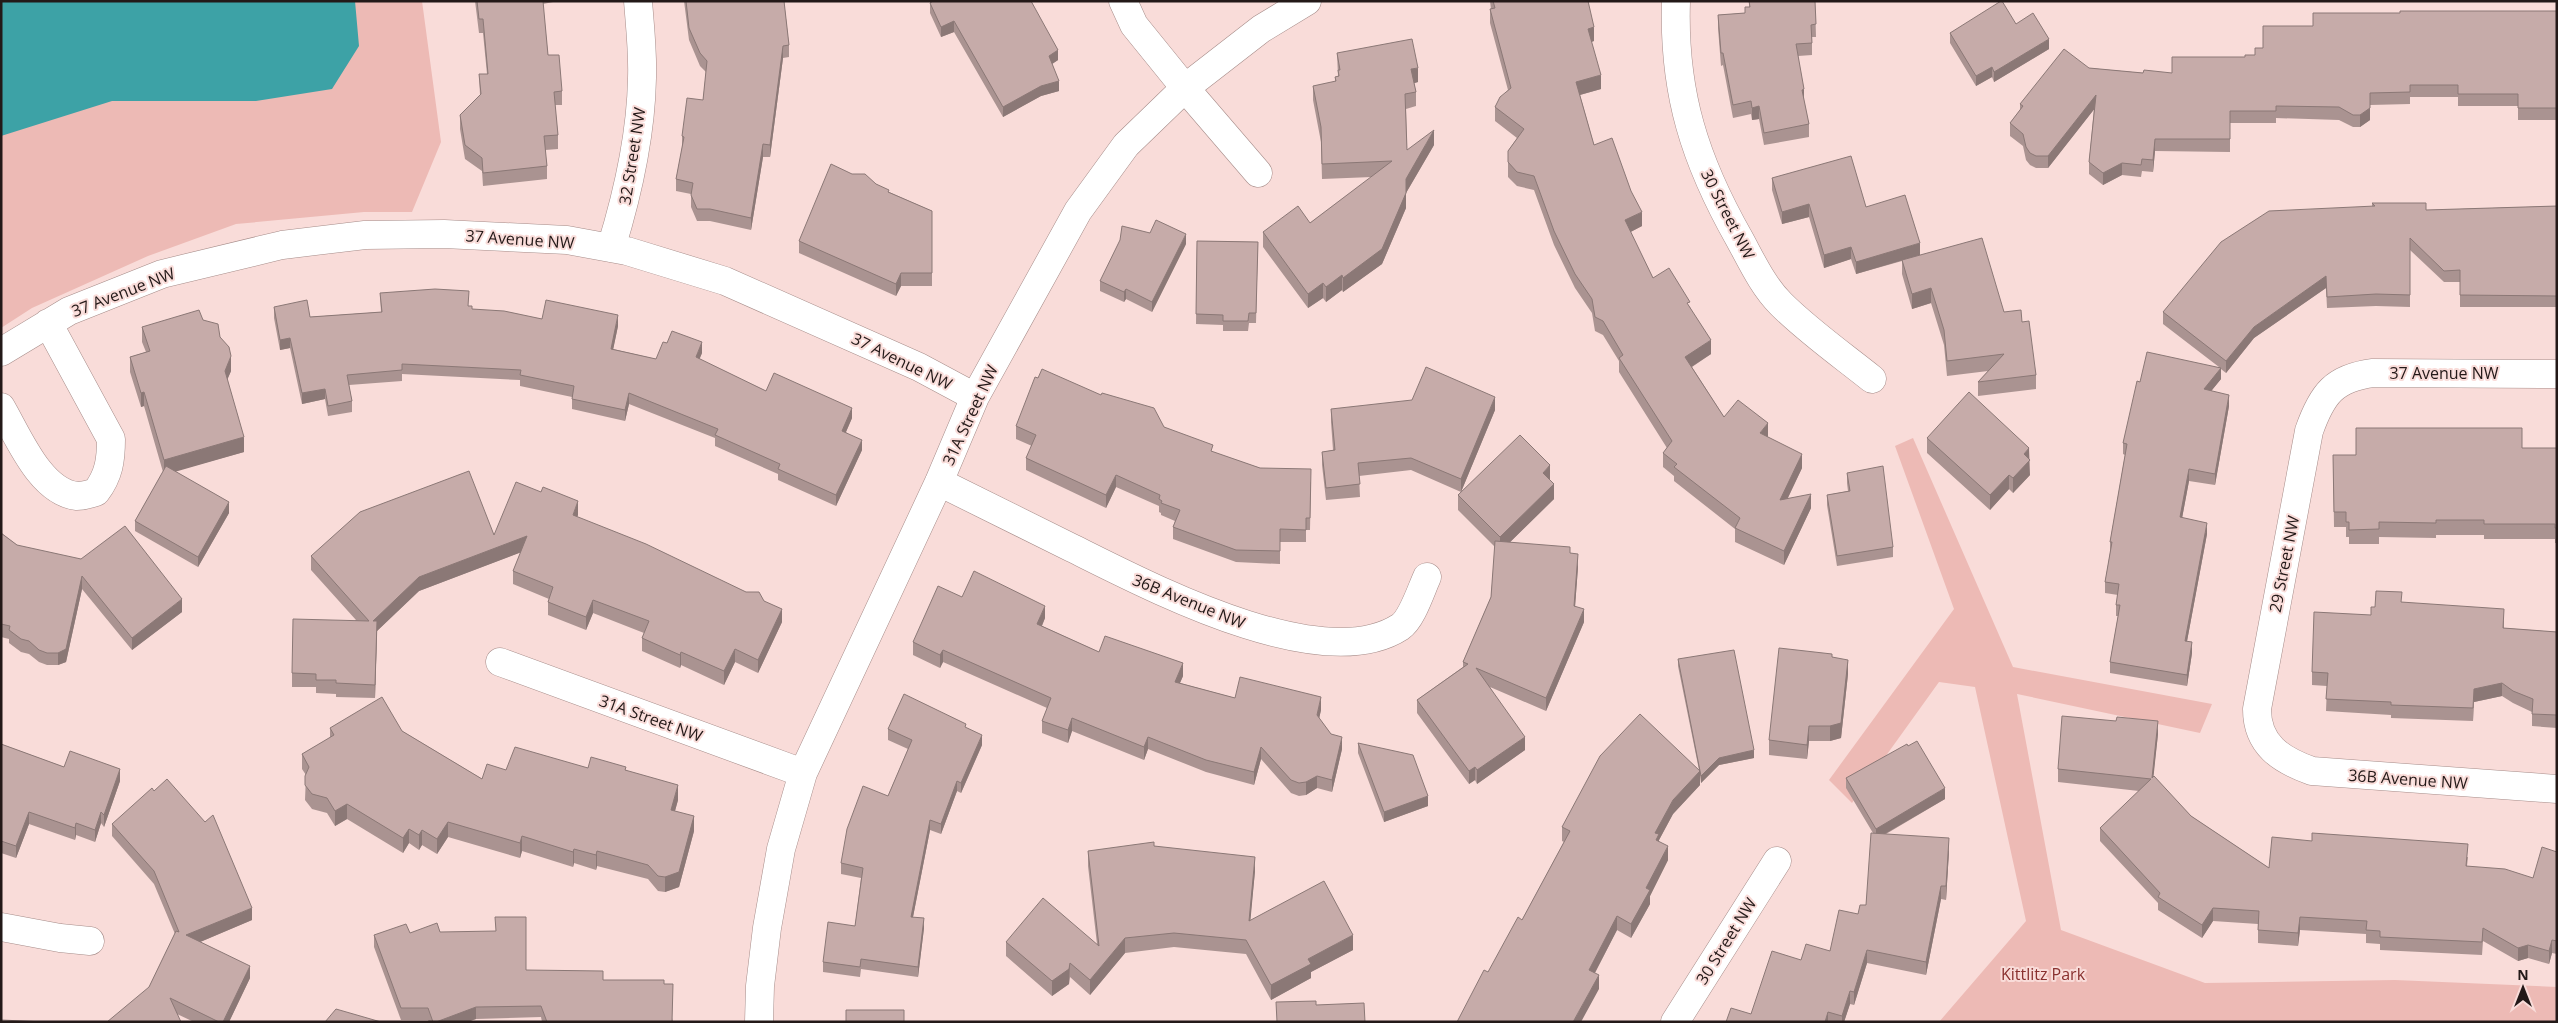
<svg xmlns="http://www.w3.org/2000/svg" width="2558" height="1023" font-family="'Open Sans',sans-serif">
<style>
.green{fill:#edbab5}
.water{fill:#3da2a6}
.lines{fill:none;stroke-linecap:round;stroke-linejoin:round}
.minor-casing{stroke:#a68c89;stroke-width:29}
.minor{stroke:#fff;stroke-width:28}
.wall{fill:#aa9391}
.shaded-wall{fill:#8b7876}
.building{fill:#c6aba9;stroke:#8b7876}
.labels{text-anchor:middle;stroke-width:4;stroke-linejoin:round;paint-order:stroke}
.street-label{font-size:16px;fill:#231918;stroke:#f9dcd9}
.park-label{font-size:16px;fill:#89302e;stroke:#f9dcd9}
</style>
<rect width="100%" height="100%" fill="#f9dcd9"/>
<path class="green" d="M1,1H422L441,142L412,212H364L236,224L148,256L32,308L1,328Z
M1913,438L2013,667L2212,704L2200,733L2017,694L2061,930L2205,983L2395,980L2557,987V1022H1939L2026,921L1975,687L1939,682L1852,803L1829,780L1954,609L1895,446Z"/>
<path class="water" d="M1,1H355L359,46L332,89L256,101H112L1,136Z"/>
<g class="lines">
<g class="minor-casing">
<path id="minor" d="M1123,1L1134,25L1185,88L1258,173
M1676,1C1673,93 1695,161 1740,240C1752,262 1763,286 1781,304C1808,331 1842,355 1872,379
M611,248C628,193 641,136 642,78C643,53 640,27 638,1
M1,352L69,311L162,274L282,245L365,235L444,234L567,240L627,251L725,281L919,367L975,397
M2557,374L2373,373C2334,378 2322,394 2309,431L2257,709C2257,745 2281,760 2312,771L2557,789
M1,407C18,436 40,492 77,496C83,496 90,494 96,492C109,475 111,460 111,439L48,323
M939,482C983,504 1027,526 1072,548C1147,585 1321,678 1400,627C1412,619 1421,590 1427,577
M500,662L803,773
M1,927L60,938L90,941
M759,1022L760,986L767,928L781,849L803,773L939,482L975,397L1078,211L1126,145L1185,88L1261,29L1307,1
M1675,1022L1777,861"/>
</g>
<use href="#minor" class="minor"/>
</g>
<path class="wall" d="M475,1H558L543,4L548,55L562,91V105H555L558,135V149L545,150L547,166V179L483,186L482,171L465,159L460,129V115L480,95L479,74H487L483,33H479Z
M684,1H784L789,45V57L783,58L770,157H763L751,230L710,221H697L691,207V194L676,191V179L682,148V136L703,100L706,72L700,66L689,40Z
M930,1H1031L1058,60L1052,64L1059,91L1041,96L1003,117L954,32L941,37L930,13Z
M1490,1H1588L1594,41L1591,42L1601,89L1580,95L1594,145L1642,226L1630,232L1653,278L1690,307L1711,354L1692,367L1724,417L1768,437L1802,468L1788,498L1811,508L1784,565L1735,542V529L1674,481V476L1663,467V453L1667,448L1619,372V361L1603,335L1595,331L1592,313L1575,288L1554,245L1534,190L1517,186L1508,177V151L1517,138L1495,121V107L1508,90L1490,23V9H1491Z
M1749,1H1815L1816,37H1812V55L1798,56L1804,102L1809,124V137L1764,145L1759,119L1752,120L1751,114L1733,118L1723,65L1721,66L1718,28V15L1745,13L1749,7Z
M2557,11V120H2518V106H2458V97H2410V104L2370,105V120L2360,127H2353L2339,120L2276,118V123H2230V152L2155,151L2153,172L2142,171L2141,177L2122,175L2103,185L2089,174V162L2094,109L2048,168H2036L2030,165L2026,160L2023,146L2010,136V123L2020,110V104L2089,68L2143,73H2172L2255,55L2263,48L2313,26L2400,13Z
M2016,24L2049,49L1994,82L1992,77L1976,86L1950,43V33Z
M1337,53L1418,82L1414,83L1416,92V106L1406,109L1407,150L1434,145L1406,193V208L1382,264L1343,292L1342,290L1326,302L1323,298L1308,308L1263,247V232L1310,223L1372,177L1322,179L1321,142L1313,100V86L1335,82V77L1338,76Z
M1772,178L1866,207L1920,255L2004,312L2022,322L2036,375V389L1978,396V382L1988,371L1947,376L1944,345L1931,303L1912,309L1902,274V261L1856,274L1851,259L1824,268L1809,217L1782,224L1772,190Z
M876,184L889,192L932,211V286H901L896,296L799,253V241Z
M2372,203L2426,210L2557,206V307H2460V282H2444L2410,250V307L2376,306L2327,308L2326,288L2254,338L2226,373L2221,369V379L2211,391L2229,406L2215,485L2189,481L2182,518L2207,534L2187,641L2192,653L2187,686L2110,673V662L2118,616H2116V605L2118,595L2105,593V582L2110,553V542L2125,455L2123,454V443L2140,382L2219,367L2163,324V312L2372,207Z
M1197,241L1258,242L1256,323H1249L1248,331H1223V325L1196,324Z
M1186,244L1152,312L1126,299L1124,302L1100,291V281Z
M380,293L469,306L472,309L542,319L618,326L613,349L656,359L702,353L699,359L766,391L852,418L846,432L862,450L836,506L778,480V474L715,446V438L629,404L625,421L572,409V397L520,386V380L402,374V381L349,385L352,401V412L328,416L325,399L302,404L290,348L280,350L274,318V307L310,317L381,312Z
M203,320L220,337L231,371L227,380L244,452L175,471L229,513L198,567L135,531V521L163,472L144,406L141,407L130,372V357L146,352L142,342V327Z
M1331,409L1495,410L1461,492L1411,470L1359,476L1360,497L1326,500L1322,465V452L1333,450L1331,422Z
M1016,426L1164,427L1213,452L1260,468L1311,482L1310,530H1306V542H1280V564L1236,562L1173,539V527L1175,521L1161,515V513L1159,512V506L1116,487L1106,508L1026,470V458L1032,446L1016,439Z
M1927,438L2030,475L2013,493L2009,489L1990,510L1927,453Z
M2522,448H2557V543H2555V539H2484V535H2436V538L2379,537V544H2349V537H2346V527H2334L2333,455H2356Z
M1847,473L1893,547V557L1837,566L1827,505V495L1848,491L1847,483Z
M1550,480L1554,499L1510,542L1570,553L1578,567L1575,607L1584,622L1546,711L1490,687L1525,750L1477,784L1475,780L1469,784L1417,713V700L1463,667V662L1491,597L1495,547L1458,510V495Z
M578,515L577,517L764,601L782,622L758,673L735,662L724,685L681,665L680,668L642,651V638L644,633L593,613L586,630L548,615V602L549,599L513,584V571L521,552L419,591L377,631L375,698L336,697V694L316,693V687H292V673L356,620L311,570V556L494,535Z
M1,533L17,545L182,612L132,650L82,589L66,662L58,665H47L39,662L29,654L21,652L9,643V639L1,637Z
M962,597L1045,618L1042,626L1099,652L1183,676L1180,683L1235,698L1321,710L1319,718L1342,749L1332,792L1317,788L1306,795L1299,796L1291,793L1261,759L1254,785L1206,772L1148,749L1144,760L1072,731L1068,743L1042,733V721L1047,708L943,662L940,668L913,655V642Z
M2402,602L2504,621V628L2557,632V728L2532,726V712L2513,703L2502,696L2474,702L2473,721L2391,718V715L2326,711L2327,686L2312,685V672L2371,615L2375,607Z
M1832,657L1848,674L1841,738L1830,741H1809L1807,759L1769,755V740Z
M1678,659L1754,758L1719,765L1701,783L1700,776V785L1673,814L1659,840V841L1668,860L1650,896V904L1631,938L1617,930L1595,973L1599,989L1488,972L1522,920L1564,842L1562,841V827L1699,770L1678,666Z
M2116,721L2158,734L2153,777L2191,816L2269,868L2468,857L2467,866L2533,878L2557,852V954L2552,953L2549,964L2528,958L2518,961L2483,941L2482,955L2380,950V944L2366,943V934L2300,930L2298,946L2258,943V924L2213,921L2202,938L2158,910V903L2100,841V828L2139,791L2058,782V769Z
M330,728L402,731L482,779L506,770L588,768L626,770L678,800L675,811L694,831L679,887L665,892L658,891L648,879L597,866L596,870L574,863L573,867L522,851L520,858L448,837L437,854L422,845L419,850L409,843L403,853L347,819L335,826L327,813L312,809L305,800L306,775L302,769V754L330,738Z
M966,728L982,745L961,793L957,791L941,834L930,830L913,917L924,928L918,977L861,969L860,977L823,972V962L855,926L861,878L841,874V863L888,796L908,749L888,740V729Z
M1358,743L1428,806L1384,822L1358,753Z
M1,744L64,767L120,781L104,827L101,823L95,842L76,835L75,840L29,824L16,858L1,853Z
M1846,778L1945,799L1886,834L1949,851L1946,900L1941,899L1926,975L1867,963L1854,1005L1850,1004L1844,1022H1726L1751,1014L1830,951L1858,914L1866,905L1873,833L1846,788Z
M112,824L252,920L200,942L250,978L229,1022H194L177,1014L149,987L175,934L154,884L112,836Z
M1154,846L1255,871L1250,920L1353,950L1311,972V978L1271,1000L1246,954L1174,947L1125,953L1090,995L1070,977L1069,984L1052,996L1006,956V942L1097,944L1088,866V851Z
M440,932L526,970L603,980L664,984L673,1022H542L541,1017L476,1019L467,1022H429L428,1020H401L374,947V935L410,933Z"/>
<path class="shaded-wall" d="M954,21V32L941,37V27Z
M1594,27V41L1588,43V29Z
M2049,39V49L1994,82V72Z
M783,46V58L770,157V145Z
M1058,50V60L1049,66V56Z
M1992,67V77L1976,86V76Z
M1418,68V82L1411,84V69Z
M1601,75V89L1576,96V82Z
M1059,81V91L1041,96L1003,117V107L1041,86Z
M1804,89V102L1802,90Z
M2096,95V107L2048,168V156Z
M1759,106V119L1752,120V108Z
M2370,108V120L2360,127V115Z
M1434,130V145L1406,193V179Z
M2155,139V151L2153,172V160Z
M763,144V157L751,230V218Z
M2122,163V175L2103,185V173Z
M1406,193V208L1382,264L1343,292V278Z
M1809,204V217L1782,224V212Z
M1642,212V226L1625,235V220Z
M1186,234V244L1152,312V302Z
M1920,243V255L1856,274V262Z
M1851,247V259L1824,268V255Z
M901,273V286L896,296V284Z
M1342,275V290L1326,302V287Z
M2326,276V288L2254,338L2226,373V361L2254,327Z
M1323,283V298L1308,308V294Z
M1931,288V303L1912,309V294Z
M1126,289V299L1124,302V292Z
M618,315V326L611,360V349Z
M290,338V348L280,350V340Z
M1711,340V354L1685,371V357Z
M702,342V353L696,368V357Z
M231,356V371L225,385V371Z
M2221,368V379L2204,400V389Z
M325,389V399L302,404V393Z
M144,392V406L141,407V393Z
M629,393V404L625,421V410Z
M2229,395V406L2215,485V474Z
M1495,397V410L1461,492V479Z
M852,408V418L842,441V431Z
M1768,423V438L1760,433Z
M244,437V452L164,475V460Z
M862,440V450L836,506V495Z
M2029,448L2030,475L2013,493V478L2024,454Z
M1802,454V468L1780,514V500Z
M1550,465V480L1543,488V473Z
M2189,469V481L2180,529V517Z
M1116,475V487L1106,508V495Z
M2009,475V489L1990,510V495Z
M1554,484V499L1500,552V537Z
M1811,494V508L1784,565V551Z
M578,501V515L573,528V515Z
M229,502V513L198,567V557Z
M2207,523V534L2185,652V641Z
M527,536V550L419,591L377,631L375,698L373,621L419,577Z
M1578,554V567L1574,620V606Z
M82,576V589L66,662L58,665V653Z
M182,599V612L132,650V638Z
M593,600V613L586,630V617Z
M1045,606V618L1037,637V624Z
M782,609V622L758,673V660Z
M1584,609V622L1546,711V698Z
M2192,642V653L2187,686V675Z
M735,649V662L724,685V671Z
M943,650V662L940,668V655Z
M681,652V665L680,668V655Z
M1848,660V674L1841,738L1830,741V726Z
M1183,663V676L1175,694V682Z
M2502,683V696L2474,702L2473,721L2474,689Z
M1321,697V710L1317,728V715Z
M1072,718V731L1068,743V730Z
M2158,721V734L2152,791V778Z
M1809,726V741L1807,759V745Z
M982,735V745L961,793V783Z
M1148,737V749L1144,760V747Z
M1342,737V749L1332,792V780Z
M1525,737V750L1477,784V770Z
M1261,747V759L1254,785V772Z
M1754,750V758L1719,765L1701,783V776L1719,758Z
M1475,767V780L1469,784V771Z
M120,769V781L104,827V815Z
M1700,771V785L1673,814L1659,840V849L1656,854L1655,833L1673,800Z
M1317,776V788L1306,795V782Z
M957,781V791L941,834V824Z
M678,785V800L671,825V810Z
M1945,788V799L1876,839V829Z
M1428,796V806L1384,822V812Z
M347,804V819L335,826V811Z
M29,812V824L16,858V846Z
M101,812V823L95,842V830Z
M694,816V831L679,887L665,892V877Z
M930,820V830L911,927V917Z
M448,822V837L437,854V839Z
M76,823V835L75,840V828Z
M409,829V843L403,853V838Z
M422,830V845L419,850V835Z
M522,836V851L520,858V843Z
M1949,838V851L1946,900V886Z
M1668,846V860L1650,896V904L1631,938V924L1646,888Z
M574,849V863L573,867V852Z
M597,851V866L596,870V855Z
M1255,857V871L1249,936V921Z
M1941,886V899L1926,975V962Z
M252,908V920L186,948V935Z
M2213,908V921L2202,938V925Z
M1617,916V930L1589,984V970Z
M2300,917V930L2298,946V933Z
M924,918V928L918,977V967Z
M1353,935V950L1311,972V978L1271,1000V985L1308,959Z
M1125,938V953L1090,995V980Z
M2552,940V953L2549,964V951Z
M2528,945V958L2518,961V948Z
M1867,950V963L1854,1005V992Z
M1070,963L1069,984L1052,996V981Z
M250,966V978L229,1022H223Z
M1599,975V989L1581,1022H1573Z
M1850,991V1004L1844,1022H1842V1016Z
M476,1007V1019L467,1022H436Z
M1828,1012V1022H1825Z"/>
<path class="building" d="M477,1H543L548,55H559L562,91L554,92L558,135L544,136L547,166L483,173L482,158L465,145L460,115L481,94L479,74H488L483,19H479Z
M686,1H784L789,45L783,46L770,145L763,144L751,218L710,209H697L691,195L693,183L676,179L684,137L682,136L687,98L703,100L707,61L700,53L689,28Z
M933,1H1031L1058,50L1049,56L1059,81L1041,86L1003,107L954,21L941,27L930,3Z
M1493,1H1588L1594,27L1588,29L1601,75L1576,82L1594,145L1612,138L1631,191L1642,212L1625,220L1653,278L1669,268L1690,302L1687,303L1711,340L1685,357L1724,417L1738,400L1768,423L1760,433L1802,454L1780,500L1811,494L1784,551L1735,528L1740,518L1674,467L1677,464L1663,453L1672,441L1619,358L1623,355L1603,321L1595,317L1592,299L1575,274L1554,231L1534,176L1517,172L1508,162V151L1524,129L1495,107L1500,97L1511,88L1490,9L1495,8Z
M1749,1H1815L1816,24L1811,25L1812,43L1796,44L1804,89L1802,90L1809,124L1764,133L1759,106L1752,108L1751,101L1733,105L1723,53H1721L1718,15L1745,13V7H1750Z
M2001,1H2002L2016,24L2033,13L2049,39L1994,72L1992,67L1976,76L1950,33Z
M2400,11H2557V108H2518V94H2458V85H2410V92L2370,93V108L2360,115H2353L2339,107L2276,106V111H2230V139H2155L2153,160L2142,159L2141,165L2122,163L2103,173L2089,162L2096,95L2048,156H2036L2030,153L2026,147L2023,134L2010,123L2023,106L2020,104L2064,49L2089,68L2143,73L2144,70L2172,73V57H2245V55H2255V48H2263V26H2313V13H2400Z
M1412,39L1418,68L1411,69L1416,92L1405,94L1407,150L1434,130L1406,179V193L1382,249L1343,278L1342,275L1326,287L1323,283L1308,294L1263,232L1298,206L1310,223L1392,161L1322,164L1321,127L1313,86L1336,81L1335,77L1339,76L1338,70H1340L1337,53Z
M1851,156L1866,207L1905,195L1920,243L1856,262L1851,247L1824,255L1809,204L1782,212L1772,178Z
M831,164L852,174H865L876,184L889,190L888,192L932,211V273H901L896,284L799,241Z
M2372,203H2426V210L2557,206V296L2460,295V270L2444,271L2410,238V295L2376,294L2327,297L2326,276L2254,327L2226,361L2163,312L2221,242L2269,211L2375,206Z
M1156,220L1186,234L1152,302L1126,289L1124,292L1100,281L1120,240L1122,226L1150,233Z
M1982,238L2004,312L2021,310L2022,322L2029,321L2036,375L1978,382L2004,354L1947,361L1944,330L1931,288L1912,294L1902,260Z
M1197,241L1258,242L1256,313H1249L1248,321H1223V315L1196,314Z
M435,289L469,291L468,306H472V309L504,311L542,319L546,300L618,315L611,349L656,359L663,342L667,343L672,331L702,342L696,357L766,391L774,373L852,408L842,431L862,440L836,495L778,469L780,464L715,435L718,429L629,393L625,410L572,399L574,386L520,375L521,370L402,364V370L347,375L352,401L328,406L325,389L302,393L290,338L280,340L274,307L307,300L310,317L382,312L380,293Z
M199,310L203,320L218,324L220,337L229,347L231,356L225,371L244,437L164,460L144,392L141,393L130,357L150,351L142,327Z
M2147,352L2221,368L2204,389L2229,395L2215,474L2189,469L2180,517L2207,523L2185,641L2192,642L2187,675L2110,662L2120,605H2116L2119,584L2105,582L2112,542H2110L2127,444L2123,443L2137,381L2140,382Z
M1426,367L1495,397L1461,479L1411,458L1358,463L1360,484L1326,488L1322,452L1335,450L1331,409L1412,400Z
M1042,369L1101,395L1102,393L1154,408L1164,427L1213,445L1211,451L1260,468L1311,469L1310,518H1306V530L1280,529V551L1236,550L1173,527L1180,510L1161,503L1162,501L1159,499L1160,495L1116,475L1106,495L1026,458L1036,435L1016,426L1035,377L1038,378Z
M1969,392L2029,448L2024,454L2030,460L2013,478L2009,475L1990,495L1927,438Z
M2356,428H2522V448H2557V528H2555V524H2484V520H2436V523L2379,522V529L2349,530V522H2346V512H2334L2333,455H2356Z
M1520,435L1550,465L1543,473L1554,484L1500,537L1458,495Z
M166,466L229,502L198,557L135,521Z
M1883,466L1893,547L1837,556L1827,495L1850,491L1847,473Z
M469,471L494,535L516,482L541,492L543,487L578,501L573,515L646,544L746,592H759L764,601L782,609L758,660L735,649L724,671L681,652L680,655L642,638L649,621L593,600L586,617L548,602L553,587L513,571L527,536L419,577L373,621H377L375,685L336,683V680H316V674L292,673L293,619L369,621L311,556L360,512Z
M125,526L182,599L132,638L82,576L66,649L58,653H47L39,650L29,641L21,639L9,630L10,626L1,624V533L17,545L81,559Z
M1495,541L1570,547V553L1578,554L1574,606L1584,609L1546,698L1476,668L1525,737L1477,770L1475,767L1469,771L1417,700L1468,664L1463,662L1491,597Z
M974,571L1045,606L1037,624L1099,652L1105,636L1183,663L1175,682L1235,698L1240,677L1321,697L1317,715L1331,734L1342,737L1332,780L1317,776L1306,782L1299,783L1291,780L1261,747L1254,772L1206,760L1148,737L1144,747L1072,718L1068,730L1042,721L1051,698L943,650L940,655L913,642L938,586L962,597Z
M2376,591L2402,592L2401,602L2504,609L2503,628L2557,632V715L2532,714L2533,699L2513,691L2502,683L2474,689L2473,708L2391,705V702L2326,699L2328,673L2312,672L2314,612L2371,615V607H2375Z
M1779,648L1832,654V657L1848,660L1841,723L1830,726H1809L1807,745L1769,740Z
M1734,650L1754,750L1719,758L1701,776L1678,659Z
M904,694L966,724L965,727L982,735L961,783L957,781L941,824L930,820L911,917L924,918L918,967L861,959L860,967L823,962L828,922L855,926L863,868L841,863L847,829L863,786L888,796L912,740L888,729Z
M382,697L402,731L482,779L487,764L506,770L515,747L588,768L591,757L626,767L625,770L678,785L671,810L694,816L679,872L665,877L658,876L648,865L597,851L596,855L574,849L573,852L522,836L520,843L448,822L437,839L422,830L419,835L409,829L403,838L347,804L335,811L327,798L312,794L305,785V776L309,767L302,754L334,735L330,728Z
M1640,714L1700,771L1673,800L1655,833L1659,834L1656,840L1668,846L1646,888L1650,890L1631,924L1617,916L1589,970L1599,975L1573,1022H1457L1484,970L1488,972L1518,917L1522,920L1570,831L1562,827L1600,756Z
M2062,716L2116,721L2117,717L2158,721L2152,778L2154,776L2191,816L2269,868L2272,837L2312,841V833L2468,844L2466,866L2505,869L2533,878L2542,847L2557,852V941L2552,940L2549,951L2528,945L2518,948L2483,928L2482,942L2380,937V931L2366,930L2367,921L2300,917L2298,933L2258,930L2259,911L2213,908L2202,925L2158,897L2160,893L2100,828L2151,779L2058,769Z
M1917,741L1945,788L1876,829L1846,778L1907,744L1908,746Z
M1358,743L1413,755L1428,796L1384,812Z
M1,744L64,767L70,751L120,769L104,815L101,812L95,830L76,823L75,828L29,812L16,846L1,841Z
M167,779L205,822L213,815L252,908L186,935L250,966L223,1022H219L170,998L181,1022H107L149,987L176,931L179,932L154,871L112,824L152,788L154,791Z
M1871,833L1949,838L1946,886H1941L1926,962L1867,950L1854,992L1850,991L1842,1016L1828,1012L1825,1022H1726L1731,1008L1751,1014L1772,951L1801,960L1806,944L1830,951L1839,910L1858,914L1860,905H1866Z
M1154,842V846L1255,857L1249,921L1324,881L1353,935L1308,959L1311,964L1271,985L1246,940L1174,933L1125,938L1090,980L1070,963L1069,969L1052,981L1006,942L1043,898L1099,946L1088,851Z
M495,917H526V970L603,971V980H664V984H673L672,1022H547L541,1006L476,1007L436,1022H433L428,1008H401L374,935L406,924L410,933L437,923L440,932L496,931Z
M1316,1001V1005L1364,1003L1365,1022H1277L1276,1002Z
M336,1009L381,1022H325Z
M846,1010H904V1022H846Z
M1,1020L45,1022H1Z"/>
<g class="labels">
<g class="street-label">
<text transform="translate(632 156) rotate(-81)" y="6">32 Street NW</text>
<text transform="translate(1728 214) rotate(63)" y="6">30 Street NW</text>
<text transform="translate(520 239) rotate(4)" y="6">37 Avenue NW</text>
<text transform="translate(123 292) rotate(-21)" y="6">37 Avenue NW</text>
<text transform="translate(902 361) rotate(26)" y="6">37 Avenue NW</text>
<text x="2444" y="379">37 Avenue NW</text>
<text transform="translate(970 415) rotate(-65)" y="6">31A Street NW</text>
<text transform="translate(2284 564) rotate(-79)" y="6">29 Street NW</text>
<text transform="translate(1189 601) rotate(22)" y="6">36B Avenue NW</text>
<text transform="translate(651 718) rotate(20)" y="6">31A Street NW</text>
<text transform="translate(2408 779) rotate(4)" y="6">36B Avenue NW</text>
<text transform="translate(1726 941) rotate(-58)" y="6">30 Street NW</text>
</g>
<g class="park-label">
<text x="2043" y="980">Kittlitz Park</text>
</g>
</g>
<rect width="2558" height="1023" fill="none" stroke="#231918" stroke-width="5"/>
<g transform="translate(2523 988)" stroke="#f9dcd9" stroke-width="4" paint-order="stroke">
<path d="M0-4L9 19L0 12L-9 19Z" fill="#231918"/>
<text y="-8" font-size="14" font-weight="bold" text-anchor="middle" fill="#231918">N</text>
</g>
</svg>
